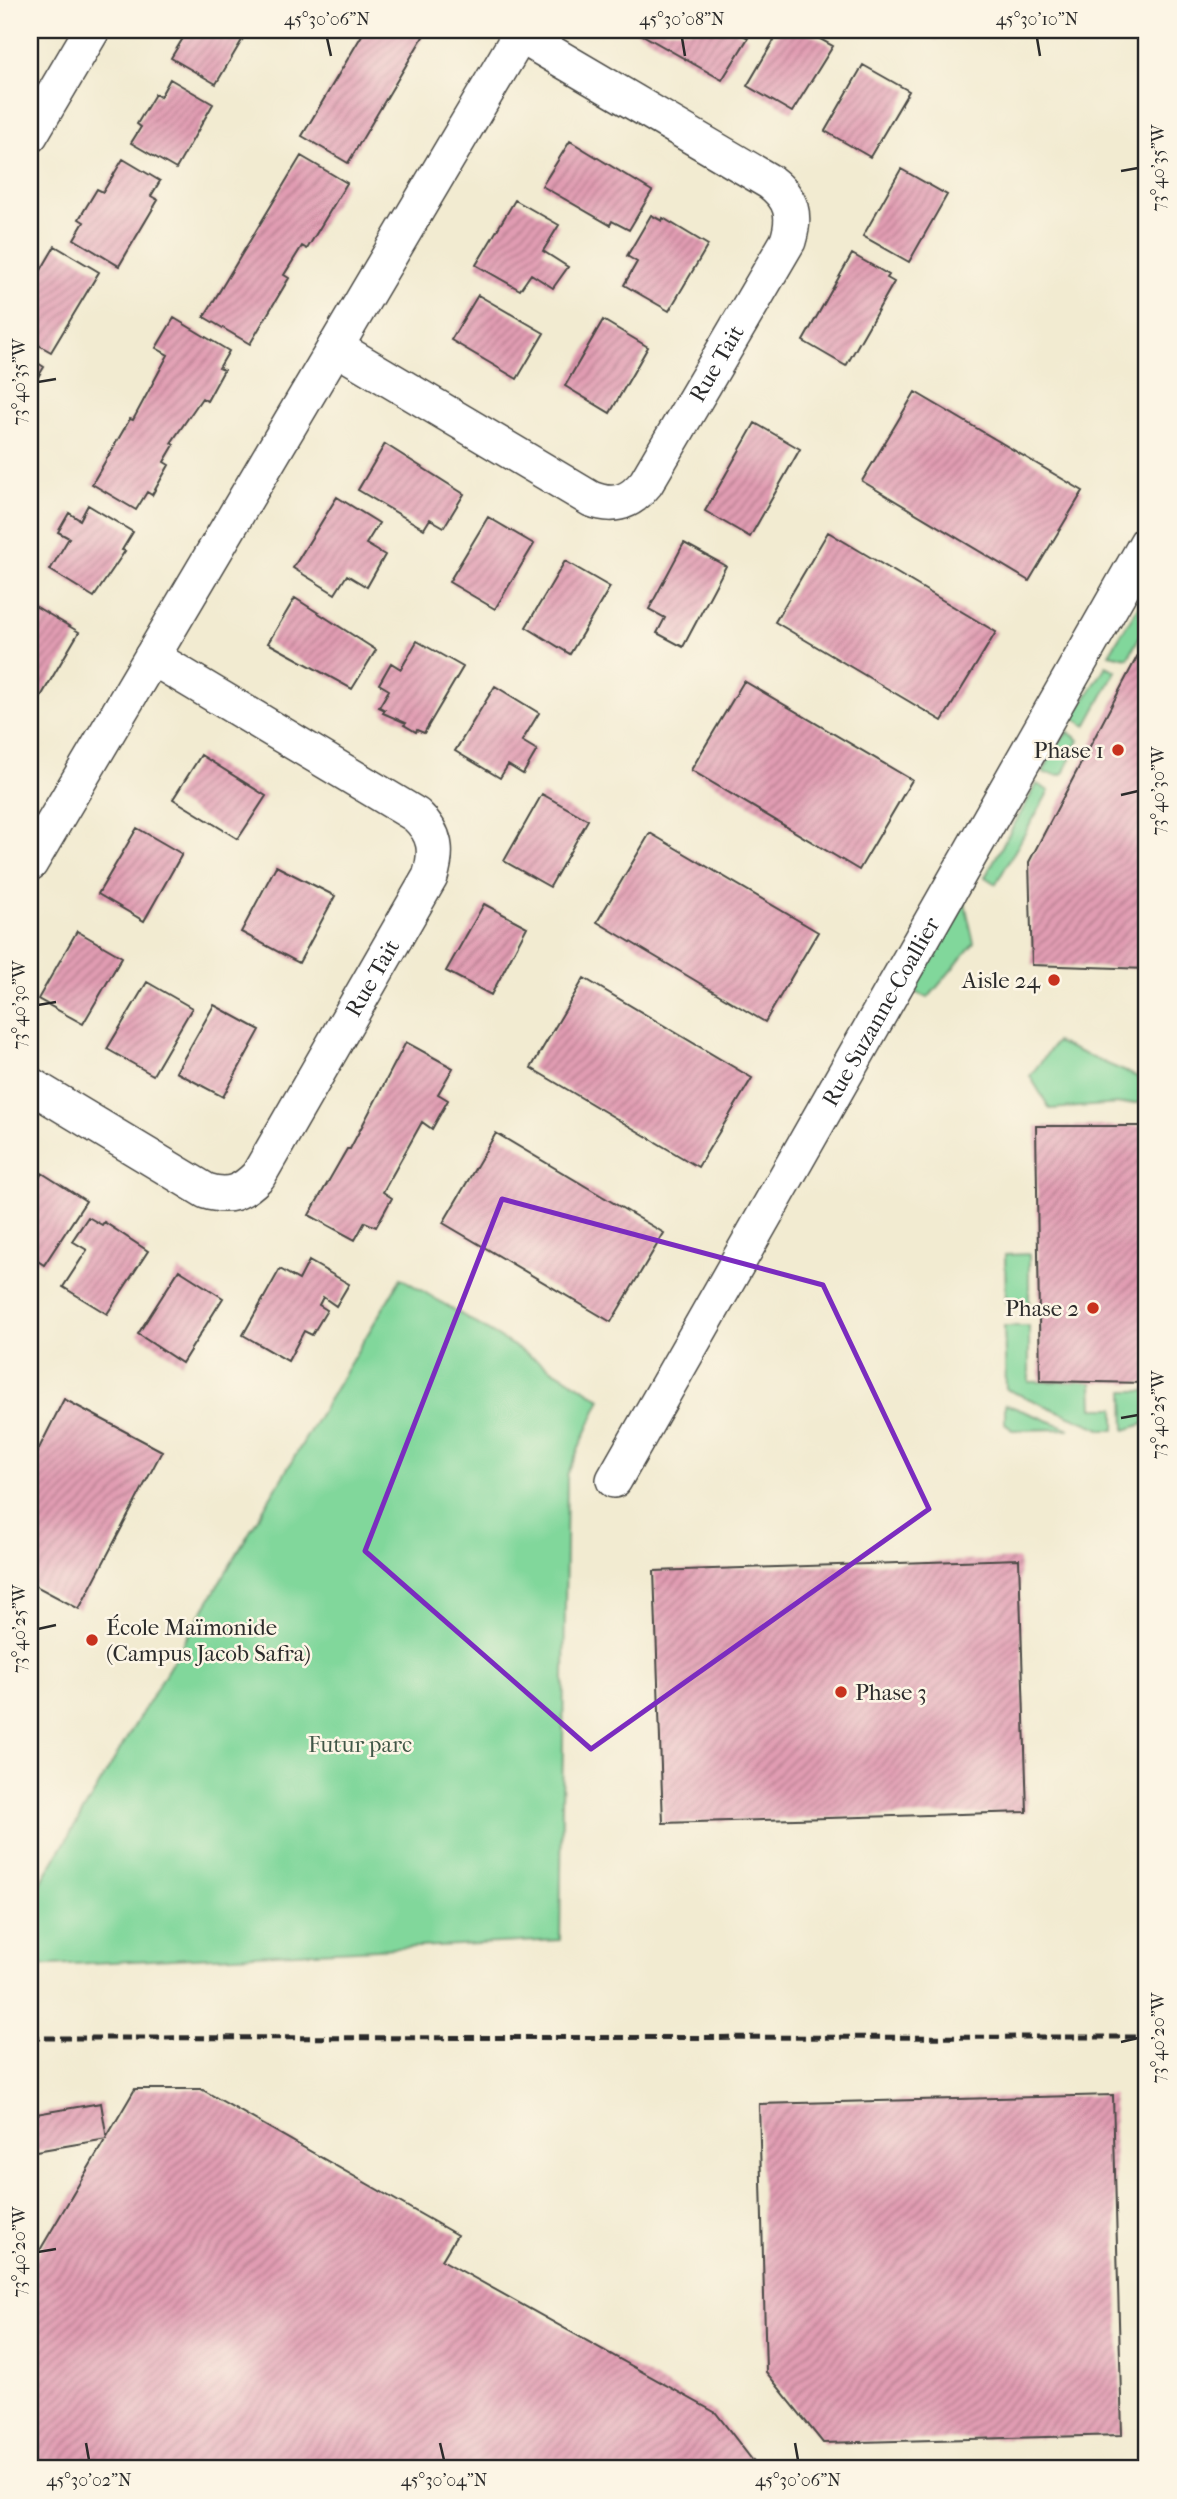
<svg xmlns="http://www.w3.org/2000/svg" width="1177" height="2499" font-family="'IM FELL French Canon',serif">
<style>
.green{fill:#81d79b;stroke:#568163;stroke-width:2}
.building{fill:url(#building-hatch)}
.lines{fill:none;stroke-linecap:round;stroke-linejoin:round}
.street-casing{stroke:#494844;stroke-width:38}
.street{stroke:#fff;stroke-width:35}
.rail{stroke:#2b2b2b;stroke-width:5;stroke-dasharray:10 5;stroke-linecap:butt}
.marked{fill:none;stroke:#7b2cbf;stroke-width:5;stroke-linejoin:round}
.ticks{fill:none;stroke:#2b2b2b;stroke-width:2.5}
.poi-dot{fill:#c8321e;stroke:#fcf5e5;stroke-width:2.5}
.labels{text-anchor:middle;stroke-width:5;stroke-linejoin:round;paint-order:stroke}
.street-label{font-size:23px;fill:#2b2b2b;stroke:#fcf5e5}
.poi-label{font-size:23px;fill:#2b2b2b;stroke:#fcf5e5;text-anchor:end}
.park-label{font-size:23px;fill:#405647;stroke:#fcf5e5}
.neatline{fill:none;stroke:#2b2b2b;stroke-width:2.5}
.ticks-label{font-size:18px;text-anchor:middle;fill:#2b2b2b}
</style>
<defs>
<pattern id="building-hatch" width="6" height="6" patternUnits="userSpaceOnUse" patternTransform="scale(1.75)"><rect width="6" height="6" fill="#e19cb2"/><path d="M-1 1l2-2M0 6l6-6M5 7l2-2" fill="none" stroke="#b77f91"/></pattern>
</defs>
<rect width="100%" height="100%" fill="#fcf5e5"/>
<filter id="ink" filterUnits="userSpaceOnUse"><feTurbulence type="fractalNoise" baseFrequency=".0143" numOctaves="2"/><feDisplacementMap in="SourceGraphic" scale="14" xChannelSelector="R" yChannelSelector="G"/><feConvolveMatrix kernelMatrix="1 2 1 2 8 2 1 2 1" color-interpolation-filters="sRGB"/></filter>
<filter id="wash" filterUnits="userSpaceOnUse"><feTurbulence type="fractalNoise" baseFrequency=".00686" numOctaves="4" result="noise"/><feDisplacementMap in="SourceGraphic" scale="28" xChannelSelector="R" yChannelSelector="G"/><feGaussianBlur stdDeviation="1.57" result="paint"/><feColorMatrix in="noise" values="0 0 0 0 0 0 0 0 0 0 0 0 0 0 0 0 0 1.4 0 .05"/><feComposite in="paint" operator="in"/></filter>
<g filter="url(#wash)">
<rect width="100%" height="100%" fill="#f2ebd1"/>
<path class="green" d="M1147,592V623L1128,658L1109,654Z
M1106,666L1116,671L1086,726L1073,718Z
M1068,732L1079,740L1064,772L1060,775L1043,773L1054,748Z
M1037,784L1049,791L996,884L985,877Z
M964,899L974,943L928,998L912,991Z
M1056,1042L1147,1081V1102L1050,1109L1030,1076Z
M1029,1254V1303H1006L1005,1255Z
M401,1278L601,1399L567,1475L560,1940L30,1966V1901Z
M1004,1326H1029V1382L1092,1381L1093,1408H1115V1430H1103L1006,1389Z
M1124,1391H1147V1423L1125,1430Z
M1005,1404L1070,1429L1012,1430L1005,1423Z"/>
<g id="blocks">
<path class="building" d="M188,30H248L216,84L171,58Z
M365,30H427L348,163L302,136Z
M634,30H734L748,38L722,80Z
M780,30H804L833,46L792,112L747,86Z
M920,30H943L937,40Z
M863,65L909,91L870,157L825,131Z
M170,79L213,104L176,169L131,143L141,127L137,124L155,94L160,97Z
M570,141L652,191L629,230L612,221L610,225L542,186Z
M301,156L347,183L307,249L302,246L284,275L289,278L250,344L204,317Z
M123,159L160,181L151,196L158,200L119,266L74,239L84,222L79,219L97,189L103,192Z
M901,169L947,195L909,262L863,236Z
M515,200L559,225L543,251L568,267L553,288L531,274L520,290L476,265Z
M651,215L662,221L663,218L708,245L669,311L624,285L637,262L627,256Z
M55,246L99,272L51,352L30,340V289Z
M852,254L889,275L887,278L894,282L846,366L803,341Z
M478,295L544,333L517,379L451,340Z
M174,318L229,351L219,368L224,370L207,401L202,398L171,443L174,445L164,462L169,465L152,495L147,492L136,510L92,484L130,419L133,420L168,355L156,348Z
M603,320L648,347L610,413L565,386Z
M30,358L44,367L30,390Z
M915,392L1083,491L1029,581L862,481Z
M755,423L800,449L750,537L705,511Z
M385,444L464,494L444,527L430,519L424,529L358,490Z
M337,497L379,523L366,544L385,555L367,587L347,575L335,594L293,568Z
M88,505L133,532L122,550L125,551L94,597L50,570L69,538L58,532L69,513L80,520Z
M488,517L534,544L495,609L449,582Z
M828,532L996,632L942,721L775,622Z
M684,543L726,566L683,647L657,633L665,618L649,609Z
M565,561L610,587L570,654L526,627Z
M295,598L376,650L352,689L268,643Z
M35,606L79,632L40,698L30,692V614Z
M1147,638V969L1032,965L1029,862Z
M417,641L463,667L424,733L417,730L416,732L404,725L406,723L383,713L385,710L379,707L389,690L379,684L391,663L401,669Z
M744,681L912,780L859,870L691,770Z
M495,686L539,713L522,741L537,750L523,774L508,765L500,778L455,751Z
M201,755L266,796L238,839L173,799Z
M542,794L588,820L550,887L504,861Z
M137,828L182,854L144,921L98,894Z
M650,833L818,932L765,1022L597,922Z
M276,866L335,896L299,963L241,932Z
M484,904L527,927L491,995L446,971Z
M77,931L122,957L83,1024L38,999Z
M584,978L752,1078L698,1167L531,1068Z
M147,982L192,1008L153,1075L107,1049Z
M214,1005L260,1030L223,1097L176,1072Z
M406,1042L453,1068L438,1094L448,1100L432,1129L422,1122L383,1192L392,1198L376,1227L365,1222L355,1240L309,1215L347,1149H350Z
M1036,1126H1147L1146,1383L1040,1381Z
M496,1133L664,1233L611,1322L443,1223Z
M42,1173L86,1201L44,1265L30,1256V1193Z
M88,1217L102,1225L104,1222L148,1251L107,1314L63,1287L87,1250L72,1241Z
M309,1261L349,1284L336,1306L323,1297L319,1305L327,1310L312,1335L304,1331L288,1361L243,1335L280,1269L299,1280Z
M179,1270L223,1298L182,1363L138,1334Z
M64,1399L162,1451L79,1609L30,1583V1466Z
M1019,1559L1027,1812L663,1823L654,1571Z
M135,2089H201L457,2235L442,2260L716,2413L759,2469H30V2267Z
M1113,2095L1122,2435L823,2443L766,2372L759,2104Z
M101,2103L107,2139L30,2152V2115Z"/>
</g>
</g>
<g filter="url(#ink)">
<use href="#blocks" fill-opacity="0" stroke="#494844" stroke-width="2"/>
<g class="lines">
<g class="street-casing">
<g id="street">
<path d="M30,135L92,30"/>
<path id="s1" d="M335,347L591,499C614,508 630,503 646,483L788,241C796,215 792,199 770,182L520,35"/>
<path d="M30,863L523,30"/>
<path id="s2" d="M30,1085L206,1191C229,1198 241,1193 258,1176L430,877C438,851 436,834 416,815L152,657"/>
<path id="s3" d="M614,1480L1147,543"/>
</g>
</g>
<use href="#street" class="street"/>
<path class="rail" d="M30,2038L1147,2037"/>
</g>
</g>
<path class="marked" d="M502,1199L823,1285L929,1509L591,1749L365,1551Z"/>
<path class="ticks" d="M327,38L331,56M682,38L685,56M1037,38L1040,56M1121,171L1138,168M38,382L56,379M1121,795L1138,791M38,1005L56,1002M1121,1418L1138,1415M38,1629L56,1625M1121,2042L1138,2038M38,2252L56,2249M86,2443L89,2460M440,2443L444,2460M795,2443L798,2460"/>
<g class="poi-dot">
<circle cx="1118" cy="750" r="7"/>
<circle cx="1054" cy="980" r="7"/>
<circle cx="1093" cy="1308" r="7"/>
<circle cx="92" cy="1640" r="7"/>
<circle cx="841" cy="1692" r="7"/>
</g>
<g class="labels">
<g class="street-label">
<text dy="8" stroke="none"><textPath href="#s1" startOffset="499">Rue Tait</textPath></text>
<text dy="8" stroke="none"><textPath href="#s2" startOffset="492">Rue Tait</textPath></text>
<text dy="8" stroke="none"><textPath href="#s3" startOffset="539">Rue Suzanne-Coallier</textPath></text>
</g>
<g class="poi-label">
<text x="1104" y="758">Phase 1</text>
<text x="1040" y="988">Aisle 24</text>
<text x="1079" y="1316">Phase 2</text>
<text x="106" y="1635" text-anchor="start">École Maïmonide<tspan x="106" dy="26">(Campus Jacob Safra)</tspan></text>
<text x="855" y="1700" text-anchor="start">Phase 3</text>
</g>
<g class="park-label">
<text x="360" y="1752">Futur parc</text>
</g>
</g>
<rect width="1177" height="2499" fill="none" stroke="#fcf5e5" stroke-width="77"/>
<rect x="38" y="38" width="1100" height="2422" class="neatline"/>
<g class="ticks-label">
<text x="327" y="25">45°30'06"N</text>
<text x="682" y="25">45°30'08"N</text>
<text x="1037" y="25">45°30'10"N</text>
<text transform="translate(1158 168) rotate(-90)" y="6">73°40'35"W</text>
<text transform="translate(19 382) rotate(-90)" y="6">73°40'35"W</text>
<text transform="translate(1158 791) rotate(-90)" y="6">73°40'30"W</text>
<text transform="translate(19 1005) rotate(-90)" y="6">73°40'30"W</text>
<text transform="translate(1158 1415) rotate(-90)" y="6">73°40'25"W</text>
<text transform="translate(19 1629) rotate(-90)" y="6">73°40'25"W</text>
<text transform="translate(1158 2038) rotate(-90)" y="6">73°40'20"W</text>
<text transform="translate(19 2252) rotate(-90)" y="6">73°40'20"W</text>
<text x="89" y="2486">45°30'02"N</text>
<text x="444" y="2486">45°30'04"N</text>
<text x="798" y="2486">45°30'06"N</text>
</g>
</svg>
